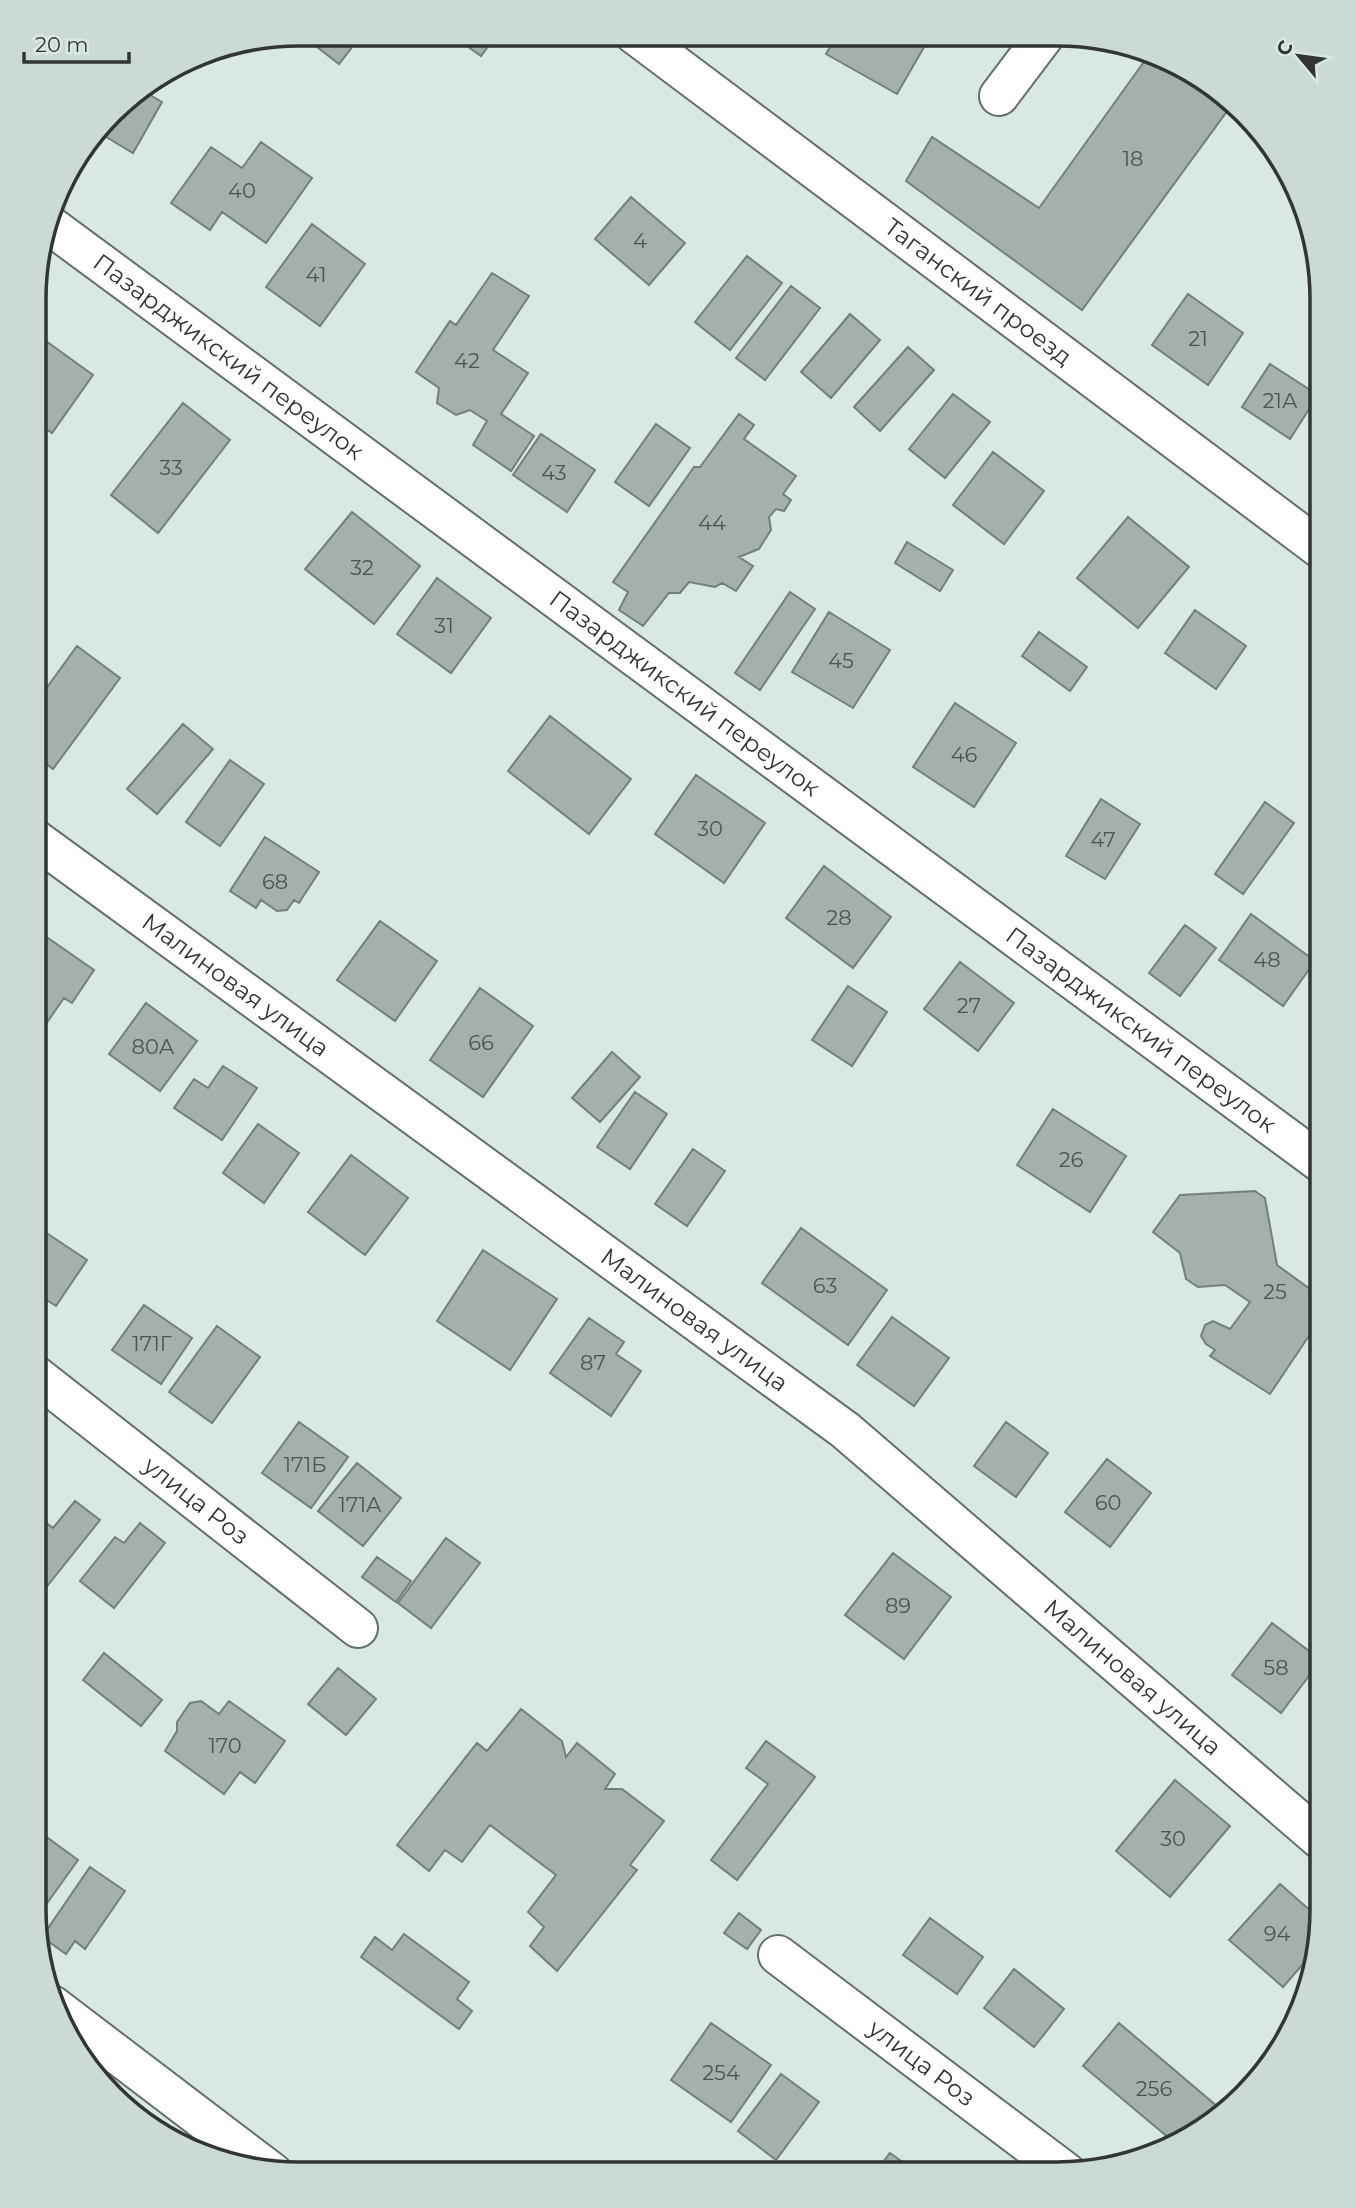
<svg xmlns="http://www.w3.org/2000/svg" width="1355" height="2208" font-family="Montserrat,sans-serif">
<style>
.building{fill:#a3b0ac;stroke:#727f7b;stroke-width:2}
.lines{fill:none;stroke-linecap:round;stroke-linejoin:round}
.minor-casing{stroke:#636f6c;stroke-width:42}
.minor{stroke:#fff;stroke-width:38}
.labels{text-anchor:middle;stroke-width:6;stroke-linejoin:round;paint-order:stroke}
.number-label{font-size:21px;fill:#4e5453}
.street-label{font-size:24px;fill:#313635;stroke:#dae8e4}
.rim{fill:none;stroke:#313635;stroke-width:3.5}
</style>
<rect width="100%" height="100%" fill="#dae8e4"/>
<path class="building" d="M299,33H363L339,64Z
M450,34H497L481,56Z
M837,35H931L897,94L826,54Z
M1151,52L1218,88L1233,103L1082,310L906,181L932,137L1039,208Z
M140,89L162,102L133,153L98,132L123,99Z
M261,142L312,178L266,243L222,212L210,230L171,203L211,147L242,168Z
M631,197L685,243L649,285L595,239Z
M312,224L365,264L320,326L266,287Z
M747,256L782,283L730,350L695,322Z
M492,273L529,296L493,350L528,373L501,414L534,436L511,471L473,445L487,421L470,410L456,415L437,403L439,388L416,372L450,321L456,325Z
M791,286L820,308L765,380L736,358Z
M1188,294L1243,333L1208,385L1152,345Z
M850,314L880,340L831,398L801,372Z
M39,336L93,375L52,433L35,421V342Z
M908,347L934,370L880,431L854,407Z
M1270,364L1318,395L1290,439L1242,407Z
M953,394L990,422L945,478L909,449Z
M183,403L230,440L158,533L111,495Z
M739,414L754,425L744,439L796,476L783,494L791,500L784,511L776,509L769,517L771,530L759,549L739,557L753,566L736,591L722,583L715,587L689,582L680,593H669L643,626L619,610L628,592L613,582L694,467H700Z
M656,424L690,448L649,506L615,482Z
M541,434L595,470L567,512L513,475Z
M993,452L1044,491L1004,544L953,505Z
M352,512L420,566L374,624L305,569Z
M1128,517L1189,567L1138,628L1077,578Z
M907,542L953,570L940,591L895,563Z
M437,578L491,618L451,673L397,634Z
M790,592L815,609L760,690L735,673Z
M1195,610L1246,646L1216,689L1165,653Z
M829,612L890,650L853,708L792,672Z
M1039,632L1087,667L1070,691L1022,656Z
M77,646L120,678L53,769L35,755V704Z
M955,703L1016,743L974,807L913,767Z
M550,716L631,779L589,834L508,771Z
M183,724L213,749L157,814L127,789Z
M230,760L264,784L220,846L186,822Z
M696,775L765,823L724,883L655,834Z
M1101,799L1140,824L1105,879L1066,856Z
M1265,802L1294,823L1243,894L1215,874Z
M265,837L319,872L299,903L294,900L287,910L277,911L261,900L256,908L230,891Z
M824,866L891,917L853,968L786,918Z
M1251,914L1315,961L1283,1006L1219,960Z
M380,921L437,961L395,1021L337,980Z
M1185,925L1216,948L1180,996L1149,973Z
M35,929L94,970L72,1003L64,998L34,1041Z
M960,962L1014,1003L978,1051L924,1009Z
M848,986L887,1012L852,1066L812,1040Z
M480,988L533,1026L483,1097L430,1060Z
M146,1003L197,1041L160,1091L109,1054Z
M612,1052L640,1077L600,1122L572,1098Z
M223,1066L257,1088L222,1140L174,1108L194,1079L208,1088Z
M635,1092L667,1114L630,1169L597,1147Z
M1053,1109L1126,1156L1090,1212L1017,1165Z
M258,1124L299,1153L264,1203L223,1173Z
M693,1149L725,1171L687,1226L655,1204Z
M351,1155L408,1198L365,1255L308,1212Z
M1255,1191L1265,1198L1277,1265L1321,1297V1318L1270,1394L1210,1356L1215,1350L1206,1344L1201,1336L1205,1325L1213,1321L1230,1329L1250,1302L1225,1285L1198,1287L1186,1279L1180,1253L1153,1232L1180,1195Z
M801,1228L887,1290L848,1345L762,1283Z
M45,1232L87,1260L56,1306L34,1292V1249Z
M483,1250L557,1299L510,1370L437,1321Z
M144,1305L192,1338L161,1384L112,1350Z
M892,1317L949,1358L914,1406L857,1365Z
M589,1318L624,1342L616,1354L641,1371L611,1416L550,1373Z
M217,1326L260,1357L212,1423L169,1392Z
M299,1422L348,1457L311,1508L262,1473Z
M1006,1422L1048,1453L1016,1497L974,1466Z
M1107,1459L1151,1493L1110,1547L1065,1512Z
M357,1463L401,1498L363,1546L318,1511Z
M34,1472L45,1480L34,1495Z
M75,1501L100,1520L44,1590L34,1581V1536L45,1522L53,1528Z
M140,1523L165,1543L114,1608L80,1581L115,1537L124,1543Z
M446,1538L480,1563L431,1628L398,1603Z
M893,1553L951,1597L904,1659L845,1615Z
M377,1557L411,1581L396,1602L362,1577Z
M1272,1623L1321,1660L1281,1713L1232,1675Z
M104,1653L162,1700L141,1726L83,1680Z
M338,1668L376,1699L346,1735L308,1704Z
M201,1701L219,1714L229,1701L285,1741L255,1783L240,1772L224,1794L165,1751L177,1731V1722L190,1703Z
M521,1709L562,1741L566,1757L577,1743L615,1774L605,1789H622L664,1821L630,1865L637,1870L557,1971L530,1946L544,1927L528,1912L556,1875L490,1825L462,1862L445,1850L429,1871L397,1845L477,1743L487,1751Z
M766,1741L815,1777L737,1880L711,1860L768,1784L746,1768Z
M1175,1780L1230,1826L1170,1897L1116,1851Z
M37,1830L78,1860L35,1920L33,1835Z
M90,1867L125,1891L85,1949L75,1941L66,1954L42,1937Z
M1280,1884L1321,1920L1316,1949L1283,1987L1229,1940Z
M739,1913L761,1930L747,1949L724,1933Z
M930,1918L983,1957L957,1994L903,1955Z
M404,1934L469,1982L457,1999L472,2011L459,2029L361,1957L375,1937L392,1950Z
M1014,1969L1064,2009L1034,2047L984,2008Z
M711,2023L771,2065L731,2122L671,2080Z
M1119,2023L1225,2113L1176,2144L1083,2066Z
M781,2074L819,2102L776,2160L738,2131Z
M890,2153L919,2174H874Z"/>
<g class="lines">
<g class="minor-casing">
<g id="minor">
<path id="s1" d="M634,34L1322,550"/>
<path d="M999,96L1045,35"/>
<path id="s2" d="M48,224L1321,1163"/>
<path id="s3" d="M35,839L845,1430L1321,1840"/>
<path id="s4" d="M34,1374L358,1628"/>
<path id="s5" d="M778,1955L1067,2173"/>
<path d="M52,2005L273,2173"/>
</g>
</g>
<use href="#minor" class="minor"/>
</g>
<g class="labels">
<g class="number-label">
<text x="1133" y="166">18</text>
<text x="242" y="198">40</text>
<text x="640" y="248">4</text>
<text x="316" y="282">41</text>
<text x="1198" y="346">21</text>
<text x="467" y="368">42</text>
<text x="1280" y="408">21А</text>
<text x="171" y="475">33</text>
<text x="554" y="480">43</text>
<text x="712" y="530">44</text>
<text x="362" y="575">32</text>
<text x="444" y="633">31</text>
<text x="841" y="668">45</text>
<text x="964" y="762">46</text>
<text x="710" y="836">30</text>
<text x="1103" y="847">47</text>
<text x="275" y="889">68</text>
<text x="839" y="925">28</text>
<text x="1267" y="967">48</text>
<text x="969" y="1013">27</text>
<text x="481" y="1050">66</text>
<text x="153" y="1054">80А</text>
<text x="1071" y="1167">26</text>
<text x="825" y="1293">63</text>
<text x="1275" y="1299">25</text>
<text x="152" y="1351">171Г</text>
<text x="593" y="1370">87</text>
<text x="305" y="1472">171Б</text>
<text x="1108" y="1510">60</text>
<text x="360" y="1512">171А</text>
<text x="898" y="1613">89</text>
<text x="1276" y="1675">58</text>
<text x="225" y="1753">170</text>
<text x="1173" y="1846">30</text>
<text x="1277" y="1941">94</text>
<text x="721" y="2080">254</text>
<text x="1154" y="2096">256</text>
</g>
<g class="street-label">
<text dy="8" stroke="none"><textPath href="#s1" startOffset="430">Таганский проезд</textPath></text>
<text dy="8" stroke="none"><textPath href="#s2" startOffset="224">Пазарджикский переулок</textPath></text>
<text dy="8" stroke="none"><textPath href="#s2" startOffset="791">Пазарджикский переулок</textPath></text>
<text dy="8" stroke="none"><textPath href="#s3" startOffset="248">Малиновая улица</textPath></text>
<text dy="8" stroke="none"><textPath href="#s2" startOffset="1358">Пазарджикский переулок</textPath></text>
<text dy="8" stroke="none"><textPath href="#s3" startOffset="816">Малиновая улица</textPath></text>
<text dy="8" stroke="none"><textPath href="#s4" startOffset="206">улица Роз</textPath></text>
<text dy="8" stroke="none"><textPath href="#s3" startOffset="1382">Малиновая улица</textPath></text>
<text dy="8" stroke="none"><textPath href="#s5" startOffset="180">улица Роз</textPath></text>
</g>
</g>
<path d="M0 0H1355V2208H0ZM299 46H1057A253 253 0 0 1 1310 299V1909A253 253 0 0 1 1057 2162H299A253 253 0 0 1 46 1909V299A253 253 0 0 1 299 46Z" fill="#ccdad6" fill-rule="evenodd"/>
<path class="rim" d="M299 46H1057A253 253 0 0 1 1310 299V1909A253 253 0 0 1 1057 2162H299A253 253 0 0 1 46 1909V299A253 253 0 0 1 299 46Z"/>
<g transform="translate(1299 56) rotate(299)" stroke="#dae8e4" stroke-width="5" paint-order="stroke">
<path d="M0-5L12 26L0 18L-12 26Z" fill="#313635"/>
<text y="-10" font-size="19" font-weight="bold" text-anchor="middle" fill="#313635">С</text>
</g>
<path d="M24 52v10h105v-10" fill="none" stroke="#313635" stroke-width="3.5"/>
<text x="35" y="52" font-size="21" fill="#313635" stroke="#dae8e4" stroke-width="5" paint-order="stroke">20 m</text>
</svg>
